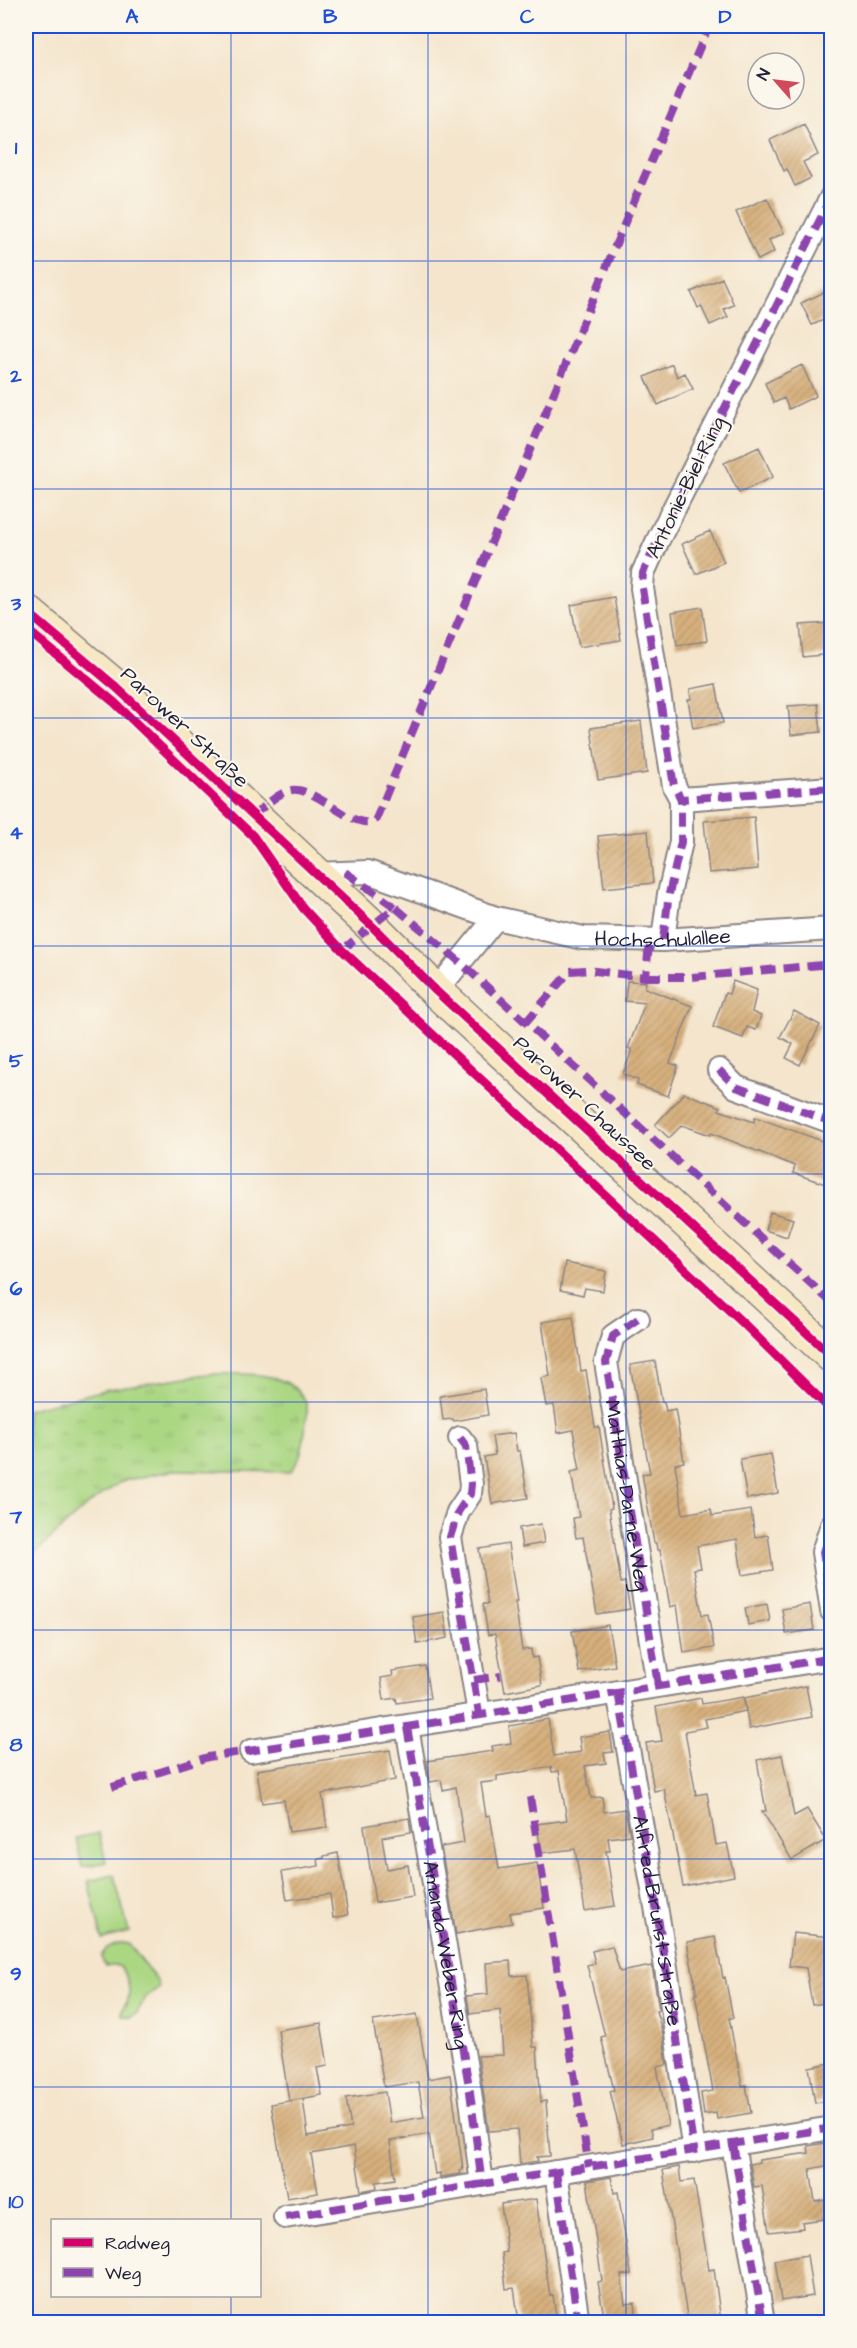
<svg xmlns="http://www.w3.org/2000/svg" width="857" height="2348" font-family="'Architects Daughter',sans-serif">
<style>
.grass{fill:url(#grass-tufts);stroke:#667c5f;stroke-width:1.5}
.green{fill:#abd783;stroke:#667c5f;stroke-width:1.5}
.building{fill:url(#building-hatch)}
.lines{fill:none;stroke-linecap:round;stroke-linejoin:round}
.street-casing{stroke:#8b8484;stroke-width:26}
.secondary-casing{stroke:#8b8484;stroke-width:36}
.street{stroke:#fff;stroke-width:22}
.secondary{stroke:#f7e8c3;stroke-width:33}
.quiet{stroke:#8e44ad;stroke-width:8;stroke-dasharray:15 8;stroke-linecap:butt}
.cycleway-casing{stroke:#fbf7ec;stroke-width:13}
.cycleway{stroke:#d6006c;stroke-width:9}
.grid{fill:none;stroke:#1d4ed8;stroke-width:1.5;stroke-opacity:0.55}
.labels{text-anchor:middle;stroke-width:4.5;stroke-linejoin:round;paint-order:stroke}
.street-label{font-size:21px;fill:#22223b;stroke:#fbf7ec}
.neatline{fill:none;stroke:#1d4ed8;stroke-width:2}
.grid-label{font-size:20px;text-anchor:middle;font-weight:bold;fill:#1d4ed8}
</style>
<defs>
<pattern id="grass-tufts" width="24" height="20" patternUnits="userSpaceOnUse" patternTransform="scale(1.5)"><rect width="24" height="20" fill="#abd783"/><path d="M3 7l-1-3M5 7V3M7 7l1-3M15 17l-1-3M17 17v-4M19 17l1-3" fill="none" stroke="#93b872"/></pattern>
<pattern id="building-hatch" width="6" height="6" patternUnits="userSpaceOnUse" patternTransform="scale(1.5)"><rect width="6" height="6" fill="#d7b07d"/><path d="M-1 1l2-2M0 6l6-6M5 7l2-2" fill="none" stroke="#b8976d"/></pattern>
</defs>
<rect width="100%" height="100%" fill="#fbf7ec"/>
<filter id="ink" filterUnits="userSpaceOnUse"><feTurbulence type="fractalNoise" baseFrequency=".0167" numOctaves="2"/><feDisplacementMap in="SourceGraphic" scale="12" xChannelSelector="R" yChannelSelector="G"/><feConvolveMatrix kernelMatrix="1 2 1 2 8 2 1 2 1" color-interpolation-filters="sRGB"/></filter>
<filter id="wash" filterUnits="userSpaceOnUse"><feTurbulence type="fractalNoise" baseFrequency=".008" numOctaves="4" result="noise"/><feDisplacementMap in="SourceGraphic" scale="24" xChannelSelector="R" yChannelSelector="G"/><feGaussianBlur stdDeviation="1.35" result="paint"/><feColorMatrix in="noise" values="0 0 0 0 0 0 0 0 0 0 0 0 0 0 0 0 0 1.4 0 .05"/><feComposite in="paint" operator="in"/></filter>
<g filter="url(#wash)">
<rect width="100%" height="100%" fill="#f4e5cc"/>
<path class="grass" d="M207,1374C237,1374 295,1368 307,1406C308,1412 306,1422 305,1429C304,1445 301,1460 290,1472L175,1470L122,1481L85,1507L26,1561V1410L108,1389Z"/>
<path class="green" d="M99,1833L106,1862L82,1867L76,1838Z
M114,1875L129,1932L102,1939L88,1881Z
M123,1943L129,1944L157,1981L159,1987L145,1998L137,2013L131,2017L122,2015C121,2008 124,2007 127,2002C132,1989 127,1975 119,1966H105L101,1957C105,1947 113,1946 123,1943Z"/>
<g id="blocks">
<path class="building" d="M804,124L818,155L803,162L811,178L795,186L787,169L784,171L770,140Z
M767,198L784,233L769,240L774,252L758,260L736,212Z
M722,278L734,305L724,309L728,317L710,325L701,306L698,308L691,292Z
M831,289V317L812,325L801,303Z
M672,364L677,377L685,373L693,389L658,405L645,377Z
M802,365L816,396L789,409L784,398L774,403L765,383Z
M759,447L773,477L739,493L724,463Z
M710,531L724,562L696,574L682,544Z
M614,597L621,640L579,647L571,605Z
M702,607L707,641L677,645L672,612Z
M830,623L831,654L803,657L800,625Z
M716,684L723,723L693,728L688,700L691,699L690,689Z
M818,704L821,732L791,735L788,706Z
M641,721L647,773L598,780L591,728Z
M754,817L758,869L709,873L704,821Z
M648,831L653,883L604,888L598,836Z
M627,981L646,982L645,988L692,1006L670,1063L678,1066L668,1096L637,1085L638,1080L623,1074L632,1050L628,1048L645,1003L625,1001Z
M733,981L757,990L752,1012L761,1016L756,1030L747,1027L743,1038L713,1027L725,993L729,994Z
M794,1011L820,1025L800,1065L786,1058L793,1044L780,1037Z
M684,1093L721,1107L719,1110L754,1122L755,1117L831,1144V1186L793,1173L795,1166L711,1133L710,1135L682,1125L669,1138L655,1125Z
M770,1212L793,1219L787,1237L765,1230Z
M565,1263L606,1271L603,1291L585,1288L583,1295L560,1290Z
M573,1317L581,1371L586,1370L595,1427H599L612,1508L609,1509L621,1583L625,1582L630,1609L597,1614L583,1537L576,1538L573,1518L579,1517L571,1472L580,1470L573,1430L558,1433L554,1405L546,1406L541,1378L550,1376L542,1322Z
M655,1361L662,1402H664L666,1411L675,1409L684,1462L675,1464L683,1514L711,1509L712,1516L751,1510L755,1537L768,1535L773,1570L742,1575L737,1539L697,1546L701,1568L694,1569L702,1615L708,1614L714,1648L684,1653L677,1605L670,1607L660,1550H657L656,1543H654L642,1474L650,1473L630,1365Z
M484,1389L488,1415L454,1421L453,1419L443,1420L440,1396Z
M514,1433L517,1451H520L528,1498L492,1504L484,1457L495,1455L492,1436Z
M771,1454L778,1493L747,1499L740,1459Z
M541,1524L544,1543L522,1547L519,1528Z
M508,1544L517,1602H515L522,1650L531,1649L532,1658L537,1657L542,1685L505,1692L495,1634L488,1635L483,1604H488L479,1549Z
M767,1604L770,1621L748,1625L745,1608Z
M810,1604L814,1630L786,1634L782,1609Z
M444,1612L448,1638L417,1644L413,1617Z
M608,1625L615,1666L579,1672L572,1631Z
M425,1666L430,1698L397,1703L396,1698L384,1700L381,1678L393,1676L392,1671Z
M806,1686L812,1717L749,1729L744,1698Z
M743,1697L746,1711L705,1719L707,1727L685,1731L696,1795L707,1793L716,1845L727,1843L734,1876L683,1886L664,1789L654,1791L646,1743L662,1741L656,1707L701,1698L702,1704Z
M548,1719L554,1756L581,1752L579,1737L610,1732L613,1752L604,1753L606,1763L585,1766L591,1798L602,1797L604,1812L625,1809L630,1835L608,1838L610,1851H606L615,1906L585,1911L575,1849L541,1853L537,1824L567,1820L559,1771L552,1772L551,1767L497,1776V1781L481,1783L486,1816L490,1815L499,1869L537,1863L544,1908L510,1913L512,1923L456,1934L441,1847L464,1843L456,1787L443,1790L441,1780L430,1782L427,1761L493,1751L492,1746L511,1743L509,1726Z
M390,1750L395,1780L322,1794L327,1827L289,1832L284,1800L262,1803L257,1770Z
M782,1755L794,1816L807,1809L826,1840L792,1860L762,1811H766L757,1760Z
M409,1818L411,1832L382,1837L387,1869L408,1865L413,1897L375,1903L364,1826Z
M338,1853L348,1915L333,1918L330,1894L287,1900L282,1872L319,1866L318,1859L324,1858V1856Z
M793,1933L831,1937V2002L812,2005L806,1968L789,1966Z
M715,1937L723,1978L725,1977L733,2018H729L742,2086L746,2085L751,2113L717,2119L716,2113L704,2115L701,2093L713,2091L695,1994H697L687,1942Z
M612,1946L620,1972L652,1966L659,2010L656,2011L663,2034L667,2065L657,2067L668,2125L651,2129L653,2137L623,2144L610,2091L614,2090L601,2037L605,2036L587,1965L595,1963L592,1951Z
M510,1961L511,1976L527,1975L533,2047H537L541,2102L546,2101L550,2156L537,2157L538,2161L520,2164L517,2129L489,2131L478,2056L503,2055L500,2010L470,2014L467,1996L488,1994L486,1963Z
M417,2014L428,2079L450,2075L463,2170H460L461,2174L440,2177V2173L435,2174L429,2134L390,2141L395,2179L376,2182L377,2188L361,2191L354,2146L311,2154L318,2193L287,2198L271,2104L289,2101L278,2030L321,2023L328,2066L317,2068L322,2095L289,2101L303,2099L308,2136L351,2128L346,2098L385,2092L390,2123L424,2117L418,2082L384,2087L373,2021Z
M831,2063V2100L815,2103L809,2067Z
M831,2142V2165L810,2169L815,2202L831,2199V2218L802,2222L803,2228L769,2232L762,2186L754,2187L750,2164L759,2162V2160L809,2153L808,2146Z
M679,2167L681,2182L694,2180L709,2270L714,2269L721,2322H688L663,2170Z
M611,2177L614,2193L618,2192L631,2274L621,2275L625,2304L635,2303L637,2322H605L601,2300L598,2282L602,2281L587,2181Z
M536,2199L550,2296L553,2295L557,2322H519L514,2288L506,2289L502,2253L507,2252L501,2204Z
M807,2255L813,2296L781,2301L775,2260Z"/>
</g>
</g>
<g filter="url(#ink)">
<use href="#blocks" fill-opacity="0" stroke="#8b8484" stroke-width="1.5"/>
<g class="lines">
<g class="street-casing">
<g id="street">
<path d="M832,196L658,540L643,573L642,588L674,786L681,799L832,788"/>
<path id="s1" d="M315,874L368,872L496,918L583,938L663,940L832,929"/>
<path d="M663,940L669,894L681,842V799"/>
<path d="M436,991L496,918"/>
<path d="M719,1070L736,1087L832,1122"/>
<path id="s2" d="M638,1319L613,1336L606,1362L658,1685"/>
<path d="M460,1438L466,1446L471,1484L470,1494L458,1512L450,1537L479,1714"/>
<path d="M832,1525L823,1552L832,1611"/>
<path d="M618,1692L661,1935L694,2151"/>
<path id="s3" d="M407,1727L470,2092L482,2184L832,2128"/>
<path d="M251,1751L832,1658"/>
<path d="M733,2144L763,2322"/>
<path d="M556,2172L578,2322"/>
<path d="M285,2217L482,2184"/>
</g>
</g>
<g class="secondary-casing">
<path id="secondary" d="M26,611L116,687L372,926L436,991L832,1356"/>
</g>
<use href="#street" class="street"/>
<use href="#secondary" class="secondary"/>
<g class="quiet">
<path d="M832,196L658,540L643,573L642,588L674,786L681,799L832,788"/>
<path d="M253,816C264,807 278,792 292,790C319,787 356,835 376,819L628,215L709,26"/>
<path d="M345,872L395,907"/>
<path d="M663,940L669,894L681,842V799"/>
<path d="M342,950L395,907L461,963L832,1303"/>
<path d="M646,977H692L832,964"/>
<path d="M525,1023L570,971L586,970L646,977L648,954L652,939"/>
<path d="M719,1070L736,1087L832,1122"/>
<path d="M638,1319L613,1336L606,1362L658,1685"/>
<path d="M460,1438L466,1446L471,1484L470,1494L458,1512L450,1537L479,1714"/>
<path d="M832,1525L823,1552L832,1611"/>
<path d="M474,1680L501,1676"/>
<path id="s4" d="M618,1692L661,1935L694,2151"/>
<path d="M407,1727L470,2092L482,2184L832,2128"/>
<path d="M112,1787L208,1757L407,1727L832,1658"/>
<path d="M530,1797L589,2167"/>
<path d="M733,2144L763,2322"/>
<path d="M556,2172L578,2322"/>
<path d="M285,2217L482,2184"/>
</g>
<g class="cycleway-casing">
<path id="cycleway" d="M26,611L116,687L372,926L436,991L832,1356
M26,629L115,703L253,836L303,908L342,950L744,1324L832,1411"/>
</g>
<use href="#cycleway" class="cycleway"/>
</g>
</g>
<path class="grid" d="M231,26V2220M428,26V2322M626,26V2322M26,261H832M26,489H832M26,718H832M26,946H832M26,1174H832M26,1402H832M26,1630H832M26,1859H832M26,2087H832M231,2296V2322"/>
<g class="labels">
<g class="street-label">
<text transform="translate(685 487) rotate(-64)" y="7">Antonie-Biel-Ring</text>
<text transform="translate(185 727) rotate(43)" y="7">Parower Straße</text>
<text dy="7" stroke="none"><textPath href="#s1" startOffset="358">Hochschulallee</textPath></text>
<text transform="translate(585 1103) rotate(43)" y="7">Parower Chaussee</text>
<text dy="7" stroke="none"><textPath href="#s2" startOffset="192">Matthias-Darne-Weg</textPath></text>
<text dy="7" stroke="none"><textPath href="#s4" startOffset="232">Alfred-Brunst-Straße</textPath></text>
<text dy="7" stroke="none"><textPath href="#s3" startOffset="231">Amanda-Weber-Ring</textPath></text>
</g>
</g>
<rect width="857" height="2348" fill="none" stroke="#fbf7ec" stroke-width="66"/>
<rect x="51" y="2219" width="210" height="78" fill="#fbf7ec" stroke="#a4a2a5" stroke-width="1.5"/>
<rect x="63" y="2238" width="30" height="9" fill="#d6006c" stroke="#a4a2a5" stroke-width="1.5"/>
<text x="105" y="2249" font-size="18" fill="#22223b">Radweg</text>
<rect x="63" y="2268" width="30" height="9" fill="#8e44ad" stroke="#a4a2a5" stroke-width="1.5"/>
<text x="105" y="2279" font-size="18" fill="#22223b">Weg</text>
<g transform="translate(776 81) rotate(298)"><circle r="28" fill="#fbf7ec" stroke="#a4a2a5" stroke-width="1.5"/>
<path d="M0-4.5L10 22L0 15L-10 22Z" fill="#d1495b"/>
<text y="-9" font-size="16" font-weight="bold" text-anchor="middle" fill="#22223b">N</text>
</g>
<rect x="33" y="33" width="791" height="2282" class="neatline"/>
<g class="grid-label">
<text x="132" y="23">A</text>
<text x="330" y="23">B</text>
<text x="527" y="23">C</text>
<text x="725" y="23">D</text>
<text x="16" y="154">1</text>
<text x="16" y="382">2</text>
<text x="16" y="610">3</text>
<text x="16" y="839">4</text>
<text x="16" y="1067">5</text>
<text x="16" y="1295">6</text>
<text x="16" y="1523">7</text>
<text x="16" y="1751">8</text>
<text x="16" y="1980">9</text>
<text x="16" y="2208">10</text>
</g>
</svg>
